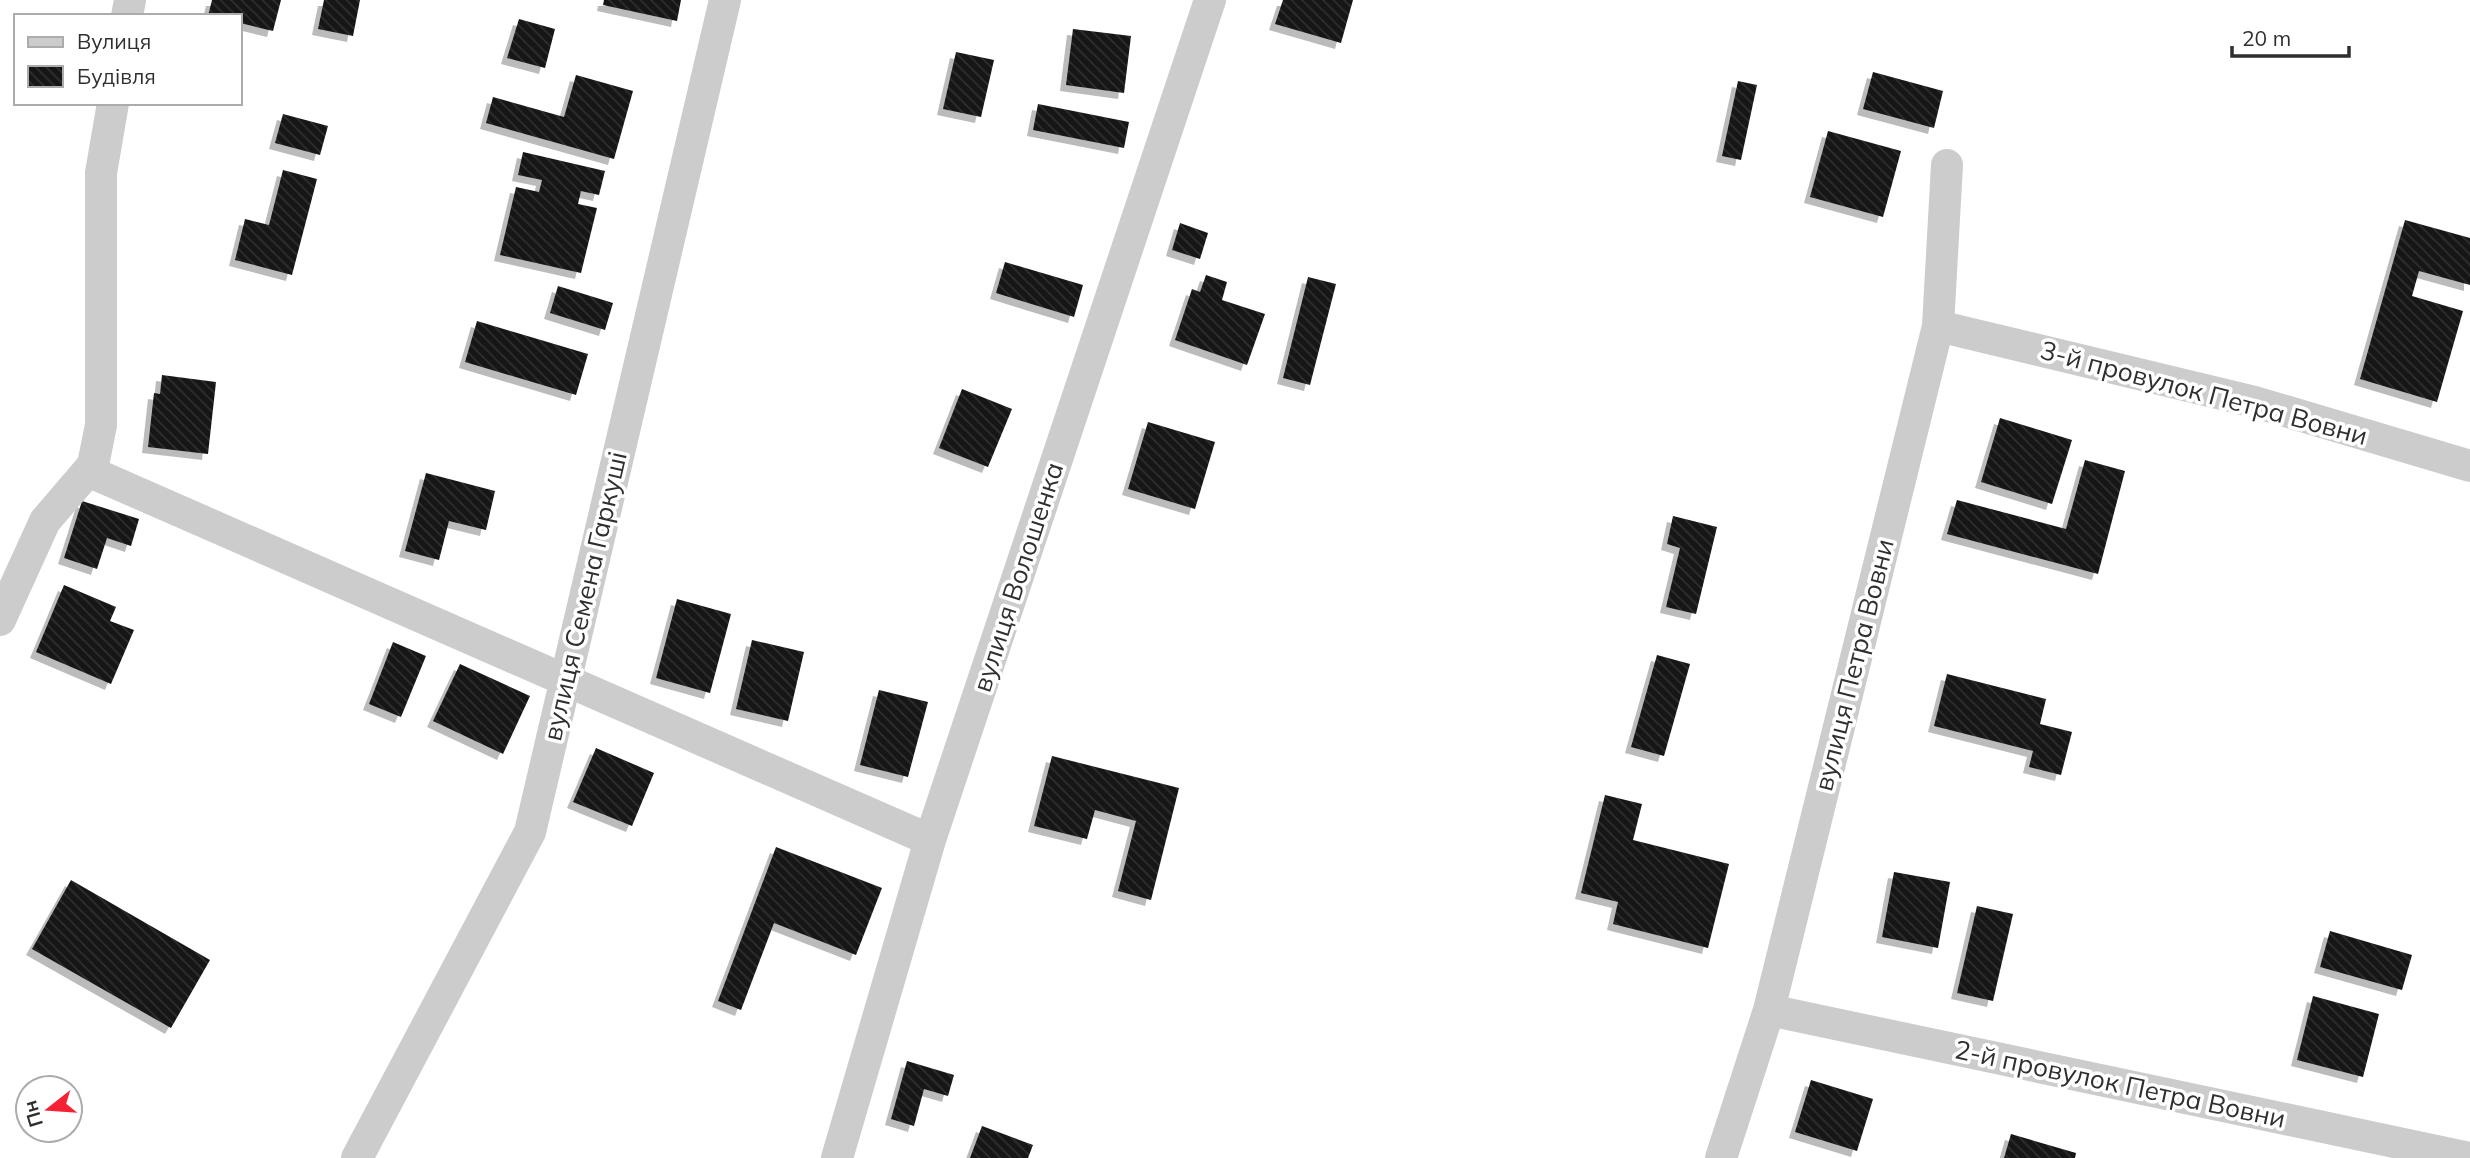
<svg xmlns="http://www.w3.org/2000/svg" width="2470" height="1158" font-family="Mulish,sans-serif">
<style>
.building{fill:url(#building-back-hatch);filter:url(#shadow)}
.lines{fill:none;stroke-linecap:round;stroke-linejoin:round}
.minor{stroke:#ccc;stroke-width:32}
.labels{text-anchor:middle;stroke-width:7;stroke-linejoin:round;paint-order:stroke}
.street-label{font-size:26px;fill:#2f2f2f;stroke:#fff}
</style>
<defs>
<pattern id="building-back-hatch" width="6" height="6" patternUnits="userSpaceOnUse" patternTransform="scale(1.75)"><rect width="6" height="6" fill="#161616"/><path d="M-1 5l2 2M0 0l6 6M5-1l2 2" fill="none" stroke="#303030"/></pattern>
<filter id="shadow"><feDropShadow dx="-6" dy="6" stdDeviation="0" flood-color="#0004"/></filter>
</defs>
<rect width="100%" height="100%" fill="#fff"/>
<path class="building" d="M212,0H281L273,31L240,23V16H208Z
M324,0H360L353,36L318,29Z
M604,0H681L677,21L603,5Z
M1283,0H1353L1341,43L1275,24Z
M519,19L555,29L545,68L507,58Z
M1073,29L1131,36L1124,93L1066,85Z
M956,52L994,60L981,117L943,109Z
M1873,72L1943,91L1934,128L1863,109Z
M576,75L633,91L614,159L486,123L493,97L564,117Z
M1738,81L1757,85L1741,160L1722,156Z
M1038,104L1129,122L1124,148L1033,130Z
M283,114L328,126L320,155L275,143Z
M1828,131L1901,151L1883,217L1810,197Z
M523,152L605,171L599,195L581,191L578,204L597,208L581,273L500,255L516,187L539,192L542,180L518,175Z
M283,170L317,179L292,275L235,260L245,219L269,225Z
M2405,220L2470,238V285L2419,271L2412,296L2463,311L2437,402L2360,379Z
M1180,223L1208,233L1200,259L1172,250Z
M1005,262L1083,285L1074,317L996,293Z
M1206,275L1227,282L1222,300L1265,314L1247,365L1175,340L1192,289L1200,292Z
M1308,277L1336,284L1310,385L1283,378Z
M558,286L613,303L605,330L550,313Z
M477,321L588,354L576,395L465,362Z
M162,375L216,382L208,454L148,447L154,393L160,394Z
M962,389L1012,409L988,467L939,448Z
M2000,418L2072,440L2052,504L1981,482Z
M1148,422L1215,442L1195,509L1128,489Z
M2085,460L2125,471L2098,574L1947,534L1957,500L2066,529Z
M426,473L495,491L486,530L449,521L439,560L405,551Z
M82,501L139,519L131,546L107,538L97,569L64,558Z
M1673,516L1717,527L1696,614L1666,607L1680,548L1667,544Z
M64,585L116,607L110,621L134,630L111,684L36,652Z
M677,599L731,614L710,693L656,678Z
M752,640L804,652L788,721L736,709Z
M393,642L426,656L401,717L369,704Z
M1657,655L1690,664L1664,756L1631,747Z
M460,664L530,696L503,754L433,721Z
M1947,674L2046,699L2040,724L2072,732L2061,775L2029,767L2033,751L1934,726Z
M879,690L928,702L908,777L860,765Z
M596,748L654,773L632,826L573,802Z
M1052,756L1179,788L1151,900L1118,891L1136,821L1095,810L1087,839L1034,826Z
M1605,795L1642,804L1633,840L1729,864L1708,948L1613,924L1618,902L1581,893Z
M776,847L882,888L856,955L774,923L741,1010L718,1001Z
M1894,872L1950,882L1938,948L1882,937Z
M71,880L210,960L171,1028L32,949Z
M1977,906L2013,914L1993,1001L1957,993Z
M2330,931L2412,955L2402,990L2320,967Z
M2313,996L2379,1014L2363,1077L2297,1060Z
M907,1061L954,1075L948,1096L924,1089L914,1126L891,1119Z
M1811,1080L1873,1099L1857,1151L1795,1132Z
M982,1126L1033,1145L1028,1158H970Z
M2011,1134L2076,1153L2075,1158H2004Z"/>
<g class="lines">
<path class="minor" d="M127,16L130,0
M1938,326L2255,402L2470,466
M88,471L930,840
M0,620L45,521L93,465L101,425V173L113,103
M1769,1010L2470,1158
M357,1158L530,832L725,0
M837,1158L930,840L1210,0
M1721,1158L1769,1010L1938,326L1947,165"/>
</g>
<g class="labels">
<g class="street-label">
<text transform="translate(2204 393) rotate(15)" y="9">3-й провулок Петра Вовни</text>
<text transform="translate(1018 577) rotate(-72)" y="9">вулиця Волошенка</text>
<text transform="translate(585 596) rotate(-77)" y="9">вулиця Семена Гаркуші</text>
<text transform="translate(1854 665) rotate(-76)" y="9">вулиця Петра Вовни</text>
<text transform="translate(2120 1084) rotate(12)" y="9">2-й провулок Петра Вовни</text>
</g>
</g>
<rect x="14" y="14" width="228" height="91" fill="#ffffff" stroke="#acacac" stroke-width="2"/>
<rect x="28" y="37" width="35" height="10" fill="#cccccc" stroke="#acacac" stroke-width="2"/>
<text x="77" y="49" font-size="21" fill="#2f2f2f">Вулиця</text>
<rect x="28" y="66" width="35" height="21" fill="url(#building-back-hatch)" stroke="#acacac" stroke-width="2"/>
<text x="77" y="84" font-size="21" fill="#2f2f2f">Будівля</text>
<g transform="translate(49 1109) rotate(253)"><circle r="33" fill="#ffffff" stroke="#acacac" stroke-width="2"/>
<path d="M0-5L12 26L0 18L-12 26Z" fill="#f52236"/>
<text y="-10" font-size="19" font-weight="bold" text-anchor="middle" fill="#2f2f2f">Пн</text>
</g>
<path d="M2232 46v10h117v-10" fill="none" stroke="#2f2f2f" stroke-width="3.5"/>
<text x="2242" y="46" font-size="21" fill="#2f2f2f" stroke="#ffffff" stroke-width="5" paint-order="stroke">20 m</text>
</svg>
